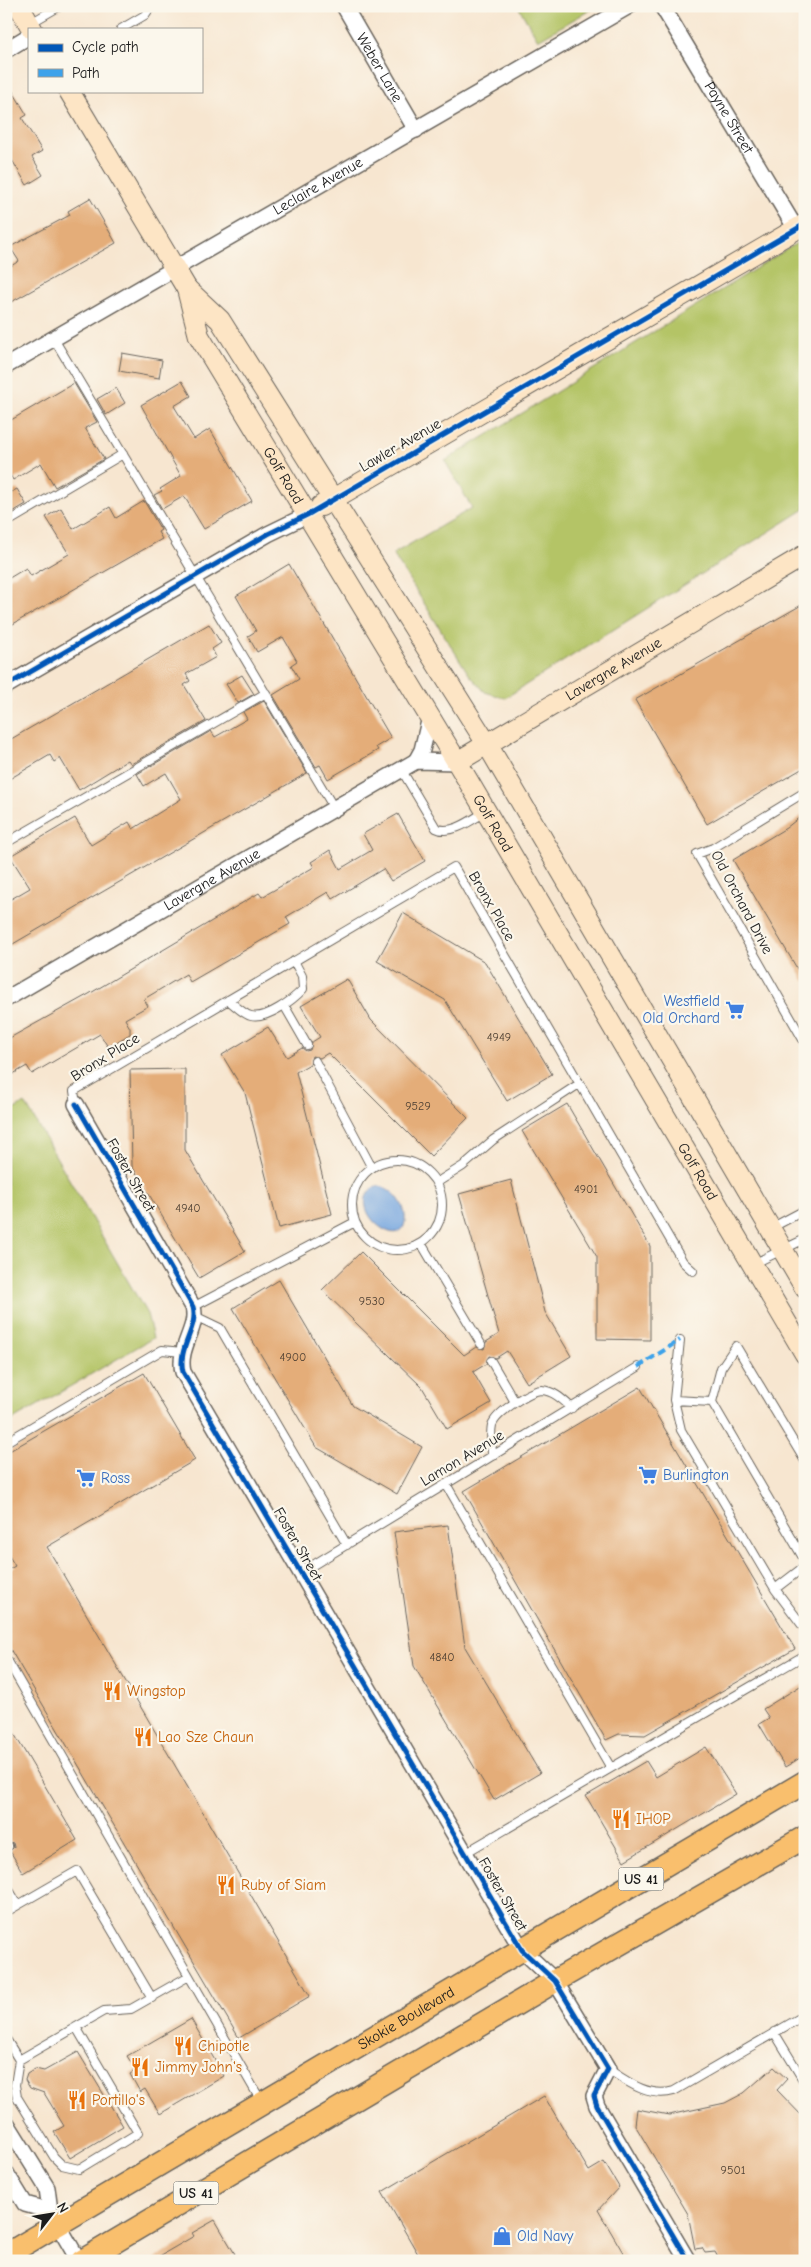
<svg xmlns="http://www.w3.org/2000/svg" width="811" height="2267" font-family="'Comic Neue',sans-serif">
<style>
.green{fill:#b4c466;stroke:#687041}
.water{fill:#75a5df;stroke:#48607e}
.building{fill:#e4ad79}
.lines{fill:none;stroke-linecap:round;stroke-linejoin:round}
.lane-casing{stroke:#69635b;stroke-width:10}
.street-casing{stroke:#69635b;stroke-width:18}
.secondary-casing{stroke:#69635b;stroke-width:22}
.primary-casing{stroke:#69635b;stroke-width:25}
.lane{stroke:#fff;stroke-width:8}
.street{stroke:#fff;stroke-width:15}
.secondary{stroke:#fde5c5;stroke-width:20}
.primary{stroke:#f9bf6d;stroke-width:22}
.quiet{stroke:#3da2ea;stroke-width:4;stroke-dasharray:8 4;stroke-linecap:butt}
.cycleway-casing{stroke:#fbf7ec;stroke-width:8}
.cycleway{stroke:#0057b8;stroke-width:5}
.labels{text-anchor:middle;stroke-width:4.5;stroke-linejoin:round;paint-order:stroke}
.number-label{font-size:12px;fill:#4e4033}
.shield{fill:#fbf7ec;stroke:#5f5e5a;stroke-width:1}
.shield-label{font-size:14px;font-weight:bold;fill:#1c1c1c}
.street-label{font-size:15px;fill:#1c1c1c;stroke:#fbf7ec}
.shop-label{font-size:15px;fill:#366cbe;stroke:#fbf7ec;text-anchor:start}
.food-label{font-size:15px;fill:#c56008;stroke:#fbf7ec;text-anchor:start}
</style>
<rect width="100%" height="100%" fill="#fbf7ec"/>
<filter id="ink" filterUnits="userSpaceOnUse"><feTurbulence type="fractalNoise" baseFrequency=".02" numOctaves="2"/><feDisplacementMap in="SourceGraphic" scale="10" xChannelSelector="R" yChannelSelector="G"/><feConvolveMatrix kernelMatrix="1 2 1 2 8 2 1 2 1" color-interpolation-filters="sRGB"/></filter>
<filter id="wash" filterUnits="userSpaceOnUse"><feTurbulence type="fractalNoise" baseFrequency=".0096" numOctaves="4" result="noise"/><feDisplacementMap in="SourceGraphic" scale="20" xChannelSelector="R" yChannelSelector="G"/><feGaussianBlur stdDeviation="1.12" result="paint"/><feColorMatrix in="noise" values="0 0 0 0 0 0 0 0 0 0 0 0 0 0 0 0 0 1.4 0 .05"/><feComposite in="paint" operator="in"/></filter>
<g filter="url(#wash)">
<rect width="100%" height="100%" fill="#f7e6d0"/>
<path class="green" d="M518,6H597L538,40Z
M805,238V509L505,698L485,692L468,673L393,554L472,508L445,461Z
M25,1103L147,1314L153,1338L6,1424V1114Z"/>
<path class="water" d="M376,1186C393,1186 407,1205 405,1222C400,1254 342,1206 376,1186Z"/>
<g id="blocks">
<path class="building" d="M6,80L27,115L22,118L42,151L32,157L43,175L27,185L6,150Z
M90,198L116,243L6,305V269L19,261L10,247L70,215L68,211Z
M122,353L162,360L159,378L119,371Z
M182,381L191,396L174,406L194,439L210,429L252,501L204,529L184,496L162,509L154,495L162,491L160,489L181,476L141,405Z
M74,383L97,422L85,428L104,459L55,487L41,463L13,480L6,468V423Z
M116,388L125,403L106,415L97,399Z
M17,489L26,504L6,516V495Z
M144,501L161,530L158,532L162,539L6,628V580L26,568L31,576L69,554L46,517L61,508L73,529L110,507L116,518Z
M289,564L391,738L376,747L378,750L328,779L320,765L316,767L273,695L299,679L291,665L297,661L283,637L257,652L248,636L256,631L236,596Z
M805,603V767L707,824L635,700Z
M209,624L221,643L212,649L216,657L186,674L190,681L184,685L206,721L131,764L128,760L79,790L60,758L54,762L50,755L6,781V742Z
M242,675L254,694L238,703L226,684Z
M264,701L307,773L6,948V902L30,888L10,856L75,818L91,845L129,822L133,829L181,799L166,773L144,786L137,774L211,731L215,737L247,719L243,712Z
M805,813V982L733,860L786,828Z
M398,814L425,861L391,881L383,869L333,899L328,892L286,917L290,924L190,982L186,974L144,999L148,1006L125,1019L130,1028V1034L108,1047L100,1034L32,1074L27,1066L6,1078V1040L89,994L259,893L262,897L314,867L311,862L330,850L340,869L372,850L363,834Z
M403,913L485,962L552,1074L507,1101L445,1000L377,961Z
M347,979L371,1020L468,1118L431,1156L328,1053L320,1058L312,1056L310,1064L296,1072L332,1214L279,1228L245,1093L222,1055L268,1027L287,1057L302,1048L306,1051L310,1050L312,1042L320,1037L301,1006Z
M185,1069V1150L245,1251L199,1278L132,1166L130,1070Z
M567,1104L650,1246V1340L597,1339V1257L522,1131Z
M511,1180L545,1312L571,1356L527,1383L507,1351L496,1358L489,1356L486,1364L473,1372L491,1403L447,1429L422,1387L322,1290L361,1252L464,1355L476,1347L484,1349L486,1342L499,1334L459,1194Z
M279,1280L353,1406L422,1447L397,1494L316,1447L233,1308Z
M144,1373L195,1460L47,1547L310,1996L239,2038L6,1642V1571L15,1566L6,1551V1453Z
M640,1387L795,1649L645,1735L619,1734L606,1740L464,1491Z
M448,1525L465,1647L540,1773L494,1800L414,1666L394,1532Z
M805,1683V1755L785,1767L759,1724L769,1718L763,1709Z
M6,1720L77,1840L23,1873L10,1851L14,1847L13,1843L6,1841Z
M706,1747L736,1794L624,1861L586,1796L646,1761L656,1777Z
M191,2019L224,2076L160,2114L145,2089L140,2092L130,2074L136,2070L127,2056Z
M78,2052L123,2126L70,2158L54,2132L64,2126L44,2093L30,2088L25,2080L27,2074L35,2069L44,2071Z
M774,2067L787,2079L777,2090L805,2119V2261H720L715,2252L705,2253L702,2248L695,2249L688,2214L635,2125L637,2109L669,2115L725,2103L744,2093Z
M544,2096L589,2171L604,2162L619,2187L598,2210L628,2261H422L382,2192Z
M215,2220L235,2254L223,2261H151L194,2236L192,2233Z"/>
</g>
</g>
<g filter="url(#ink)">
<use href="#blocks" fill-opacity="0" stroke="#69635b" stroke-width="1"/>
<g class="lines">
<g class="lane-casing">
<path id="lane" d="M29,24L60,6
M121,29L145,15L151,6
M54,339L334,808
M6,523L123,454
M401,769L436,828C451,836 473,819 485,812
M805,792L713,848L697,854L805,1043
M6,843L266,693
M228,1000C235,1005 243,1014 251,1016C266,1020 293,1000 303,989L302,976L294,961
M284,1005L307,1045
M315,1061L372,1168
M76,1104L74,1091L454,867L683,1262L693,1271
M352 1205a45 45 0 1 1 90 0a45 45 0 1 1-90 0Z
M436,1183L463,1166L493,1140L579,1084
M771,1228L805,1210
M421,1243L481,1344
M753,1264L805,1239
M193,1307L355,1222
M195,1316L220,1328L347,1545
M680,1340L674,1400L681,1430L775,1589L805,1629
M491,1361L515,1402
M674,1400L712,1402
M6,1442L162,1350L182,1352
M492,1456C492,1447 490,1433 492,1425C496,1413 530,1390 542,1390C554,1391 563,1400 572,1408
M805,1461L736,1346L721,1368L712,1402L805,1561
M446,1484L611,1768
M300,1573L638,1367
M775,1589L805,1566
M6,1658L261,2101
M6,1847L8,1846
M465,1853L805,1655
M6,1885L18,1905
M6,1912L77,1871L152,1998
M774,2032L805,2083
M6,2039L19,2060L104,2011L131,2009L189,1976
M19,2060L15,2085L17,2097L54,2157L62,2165L79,2169L138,2133L76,2027
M608,2069C629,2083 649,2098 674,2091L805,2015"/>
</g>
<g class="street-casing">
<g id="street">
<path id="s1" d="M344,6L416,130"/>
<path id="s2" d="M662,6L796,229"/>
<path d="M6,50L29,36"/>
<path id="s3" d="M6,366L629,6"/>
<path d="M6,686L268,534L307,515"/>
<path d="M416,761L422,750L430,717"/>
<path id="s4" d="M6,999L416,761L457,762"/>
<path d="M76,1104L193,1307C199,1328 177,1347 183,1372L522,1950L555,1981L608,2069L594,2096L597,2106L688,2261"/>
<path d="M6,2122L47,2188L50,2211L79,2261"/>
<path d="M6,2173L25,2204L50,2211"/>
</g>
</g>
<g class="secondary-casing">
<g id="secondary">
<path d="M19,6L32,29"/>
<path id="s5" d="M69,91L187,289L199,336L457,762L805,1354"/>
<path d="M187,289L220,320L487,744L805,1288"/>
<path d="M321,506L805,224"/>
<path id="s6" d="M457,762L805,555"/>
</g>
</g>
<g class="primary-casing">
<g id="primary">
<path id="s7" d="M6,2255L805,1782"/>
<path d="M82,2261L555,1981L805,1837"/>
</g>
</g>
<use href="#lane" class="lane"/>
<use href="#street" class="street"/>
<use href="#secondary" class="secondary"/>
<use href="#primary" class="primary"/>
<path class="quiet" d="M638,1367L680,1340"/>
<g class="cycleway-casing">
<path id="cycleway" d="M6,686L268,534L307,515L805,224
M76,1104L193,1307C199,1328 177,1347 183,1372L522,1950L555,1981L608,2069L594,2096L597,2106L688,2261"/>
</g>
<use href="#cycleway" class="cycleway"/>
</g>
</g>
<defs>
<g id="supermarket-bare" transform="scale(1.5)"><path d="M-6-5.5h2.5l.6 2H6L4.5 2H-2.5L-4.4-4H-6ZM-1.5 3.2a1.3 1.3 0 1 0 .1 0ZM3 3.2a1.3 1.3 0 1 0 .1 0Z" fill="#3f7fe0" stroke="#fbf7ec" stroke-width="2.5" paint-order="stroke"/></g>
<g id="restaurant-bare" transform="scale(1.5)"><path d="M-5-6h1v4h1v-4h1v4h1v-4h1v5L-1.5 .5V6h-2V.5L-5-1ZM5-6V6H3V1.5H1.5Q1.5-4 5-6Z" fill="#e8710a" stroke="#fbf7ec" stroke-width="2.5" paint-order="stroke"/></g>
<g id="shop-bare" transform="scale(1.5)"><path d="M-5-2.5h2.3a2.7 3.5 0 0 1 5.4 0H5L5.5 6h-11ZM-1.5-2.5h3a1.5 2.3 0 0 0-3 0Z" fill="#3f7fe0" stroke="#fbf7ec" stroke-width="2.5" paint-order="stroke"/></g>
</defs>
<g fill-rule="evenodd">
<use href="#supermarket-bare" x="735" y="1010"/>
<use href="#supermarket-bare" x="648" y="1475"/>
<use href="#supermarket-bare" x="86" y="1478"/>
<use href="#restaurant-bare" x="112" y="1691"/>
<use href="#restaurant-bare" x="143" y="1737"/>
<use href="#restaurant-bare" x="621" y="1819"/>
<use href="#restaurant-bare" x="226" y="1885"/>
<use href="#restaurant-bare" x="183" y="2046"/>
<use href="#restaurant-bare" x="140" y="2067"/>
<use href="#restaurant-bare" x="77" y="2100"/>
<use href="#shop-bare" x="502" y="2236"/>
</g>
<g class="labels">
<g class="number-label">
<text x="499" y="1041">4949</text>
<text x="418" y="1110">9529</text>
<text x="586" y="1193">4901</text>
<text x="188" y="1212">4940</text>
<text x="372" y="1305">9530</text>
<text x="293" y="1361">4900</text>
<text x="442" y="1661">4840</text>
<text x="733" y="2174">9501</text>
</g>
<g class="shield">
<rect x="618.5" y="1867.5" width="45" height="23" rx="4"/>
<rect x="173.5" y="2181.5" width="45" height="23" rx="4"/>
</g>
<g class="shield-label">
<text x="641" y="1884">US 41</text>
<text x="196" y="2198">US 41</text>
</g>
<g class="street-label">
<text dy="5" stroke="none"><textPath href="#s1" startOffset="71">Weber Lane</textPath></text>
<text dy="5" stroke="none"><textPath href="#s2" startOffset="130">Payne Street</textPath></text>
<text dy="5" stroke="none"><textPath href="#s3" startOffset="360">Leclaire Avenue</textPath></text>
<text transform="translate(400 445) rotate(-30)" y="5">Lawler Avenue</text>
<text dy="5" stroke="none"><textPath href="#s5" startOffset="442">Golf Road</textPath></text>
<text dy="5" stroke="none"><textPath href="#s6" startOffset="182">Lavergne Avenue</textPath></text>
<text dy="5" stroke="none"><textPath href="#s5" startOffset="848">Golf Road</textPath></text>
<text dy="5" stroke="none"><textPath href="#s4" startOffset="238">Lavergne Avenue</textPath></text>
<text transform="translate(742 902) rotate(62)" y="5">Old Orchard Drive</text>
<text transform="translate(492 906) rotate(60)" y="5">Bronx Place</text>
<text transform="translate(105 1057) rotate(-32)" y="5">Bronx Place</text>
<text dy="5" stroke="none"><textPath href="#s5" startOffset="1252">Golf Road</textPath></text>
<text transform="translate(131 1175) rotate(60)" y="5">Foster Street</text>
<text transform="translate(462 1458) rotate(-31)" y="5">Lamon Avenue</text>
<text transform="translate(298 1544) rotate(60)" y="5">Foster Street</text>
<text transform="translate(503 1894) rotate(60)" y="5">Foster Street</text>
<text dy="5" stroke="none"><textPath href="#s7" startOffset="465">Skokie Boulevard</textPath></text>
</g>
<g class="shop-label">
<text x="720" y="1006" text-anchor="end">Westfield<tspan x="720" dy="17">Old Orchard</tspan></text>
<text x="663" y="1480">Burlington</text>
<text x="101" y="1483">Ross</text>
<text x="517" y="2241">Old Navy</text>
</g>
<g class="food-label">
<text x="127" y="1696">Wingstop</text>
<text x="158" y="1742">Lao Sze Chaun</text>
<text x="636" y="1824">IHOP</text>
<text x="241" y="1890">Ruby of Siam</text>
<text x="198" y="2051">Chipotle</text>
<text x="155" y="2072">Jimmy John's</text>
<text x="92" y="2105">Portillo's</text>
</g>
</g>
<rect width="811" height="2267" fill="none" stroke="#fbf7ec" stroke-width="25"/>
<rect x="28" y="28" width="175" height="65" fill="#fbf7ec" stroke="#a29f99"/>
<rect x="38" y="44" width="25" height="8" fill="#0057b8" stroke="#a29f99"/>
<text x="72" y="52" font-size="15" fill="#1c1c1c">Cycle path</text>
<rect x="38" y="69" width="25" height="8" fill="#3da2ea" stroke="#a29f99"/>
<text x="72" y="78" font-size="15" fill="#1c1c1c">Path</text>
<g transform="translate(52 2214) rotate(59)" stroke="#fbf7ec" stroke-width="4" paint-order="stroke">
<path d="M0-4L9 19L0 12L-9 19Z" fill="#1c1c1c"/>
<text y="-8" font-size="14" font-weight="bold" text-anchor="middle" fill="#1c1c1c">N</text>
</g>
</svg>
